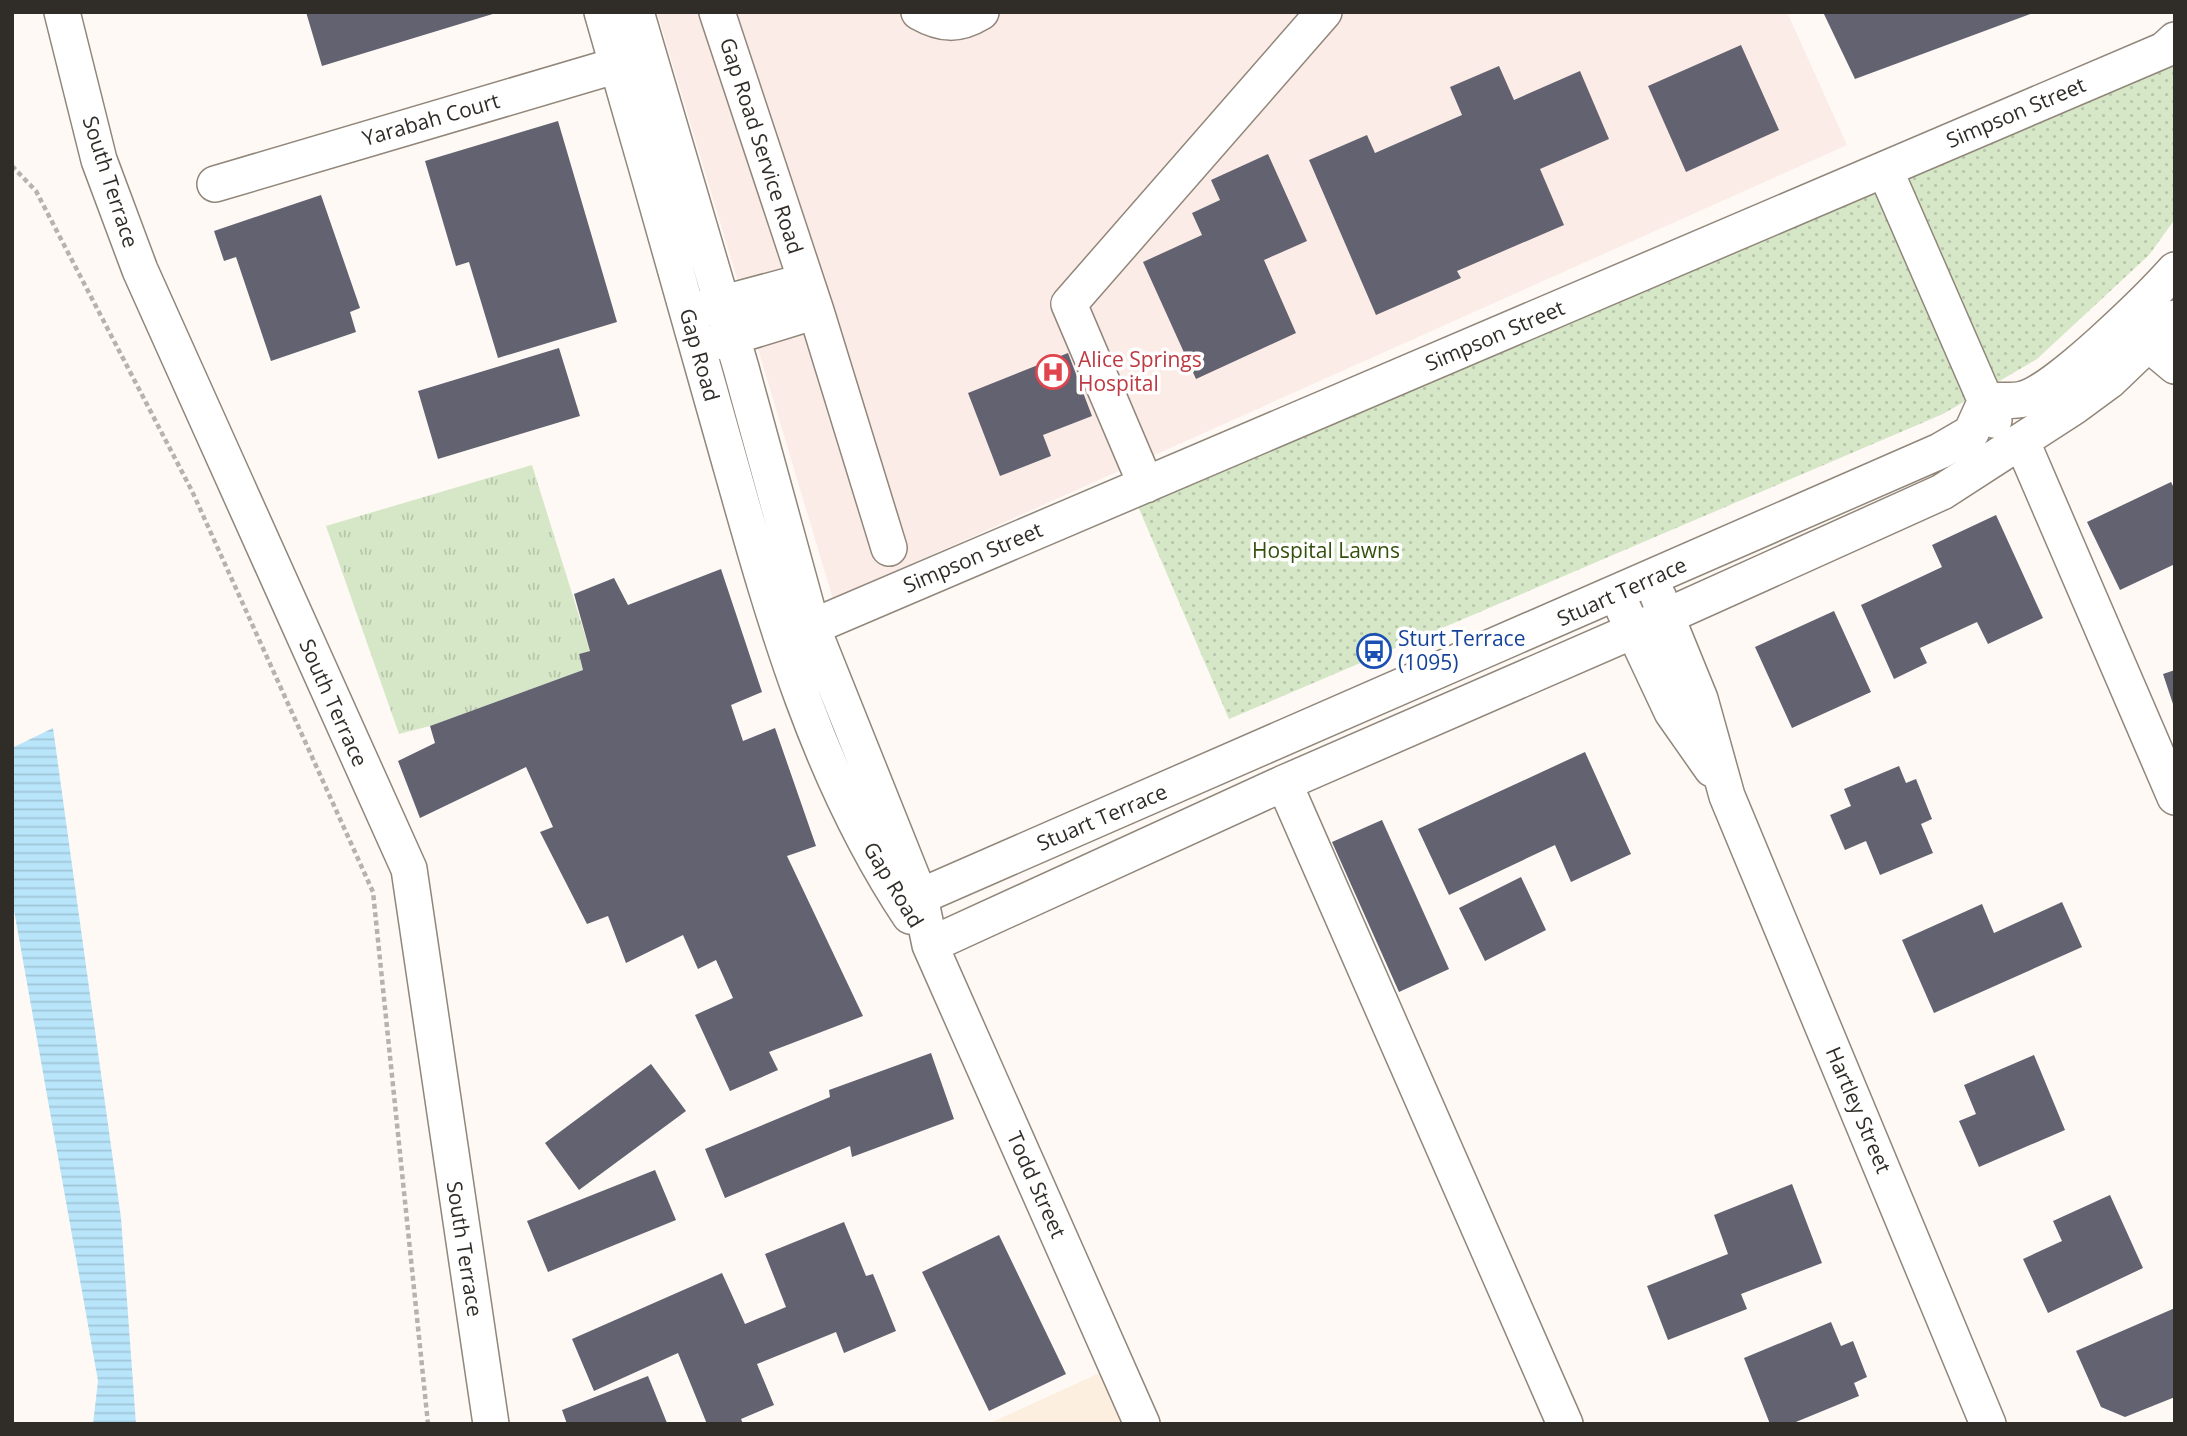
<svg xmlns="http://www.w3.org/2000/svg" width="2187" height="1436" font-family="'Open Sans',sans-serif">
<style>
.built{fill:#fdefdf}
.medical{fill:#fcece7}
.grass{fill:url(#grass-tufts)}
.park{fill:url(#park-dots)}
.water{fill:url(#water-rules)}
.building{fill:#626270}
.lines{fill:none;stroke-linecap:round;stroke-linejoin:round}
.minor-casing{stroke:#91867a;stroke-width:38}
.path{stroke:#b7b2ad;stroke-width:4.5;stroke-dasharray:5 3.5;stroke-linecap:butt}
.minor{stroke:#fff;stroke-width:35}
.labels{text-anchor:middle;stroke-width:7;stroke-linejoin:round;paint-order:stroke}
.street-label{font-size:21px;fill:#302c27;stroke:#fff}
.health-label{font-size:21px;fill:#be3a42;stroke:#fff;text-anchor:start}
.park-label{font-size:21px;fill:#34500b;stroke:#fff}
.transit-label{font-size:21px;fill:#164399;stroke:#fff;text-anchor:start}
</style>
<defs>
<pattern id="grass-tufts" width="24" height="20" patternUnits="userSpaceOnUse" patternTransform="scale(1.75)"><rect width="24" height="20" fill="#d5e7c6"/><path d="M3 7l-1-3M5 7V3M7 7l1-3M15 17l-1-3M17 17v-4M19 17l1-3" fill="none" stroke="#b7c6aa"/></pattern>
<pattern id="park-dots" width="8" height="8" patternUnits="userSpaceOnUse" patternTransform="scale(1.75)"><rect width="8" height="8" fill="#d5e7c6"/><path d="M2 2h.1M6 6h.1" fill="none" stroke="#b7c6aa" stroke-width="1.8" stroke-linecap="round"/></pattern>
<pattern id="water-rules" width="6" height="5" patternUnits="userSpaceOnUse" patternTransform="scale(1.75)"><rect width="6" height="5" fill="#b9e5fb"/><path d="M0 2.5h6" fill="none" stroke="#9fc5d7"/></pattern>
</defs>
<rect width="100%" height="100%" fill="#fef9f4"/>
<path class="built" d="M1117,1365L1142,1424H988Z"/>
<path class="medical" d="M657,12H1787L1847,145L833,599Z"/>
<path class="grass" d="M532,465L590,651L579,654L583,670L430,726L399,734L326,526Z"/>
<path class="park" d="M2175,63V219L2149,255L2037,359L1943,414L1229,719L1137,504Z"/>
<path class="water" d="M53,728L121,1218L136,1424H93L98,1381L12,899V748Z"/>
<path class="building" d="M306,12H495L496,13L322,66Z
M1823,12H2033V13L1855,79Z
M1741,45L1779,130L1686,172L1648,86Z
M1499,66L1514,100L1580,71L1609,139L1540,169L1564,225L1457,271L1461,278L1376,315L1309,160L1367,135L1375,153L1462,115L1450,87Z
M558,121L617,322L498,358L469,262L456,266L425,161Z
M1268,154L1307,241L1264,260L1296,333L1196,379L1143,262L1202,235L1192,213L1220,200L1211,180Z
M321,195L360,308L350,312L356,332L271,361L236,257L224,261L214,231Z
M559,348L580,416L438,459L418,391Z
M1068,353L1092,416L1043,435L1051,456L1000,476L968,393Z
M2171,482L2175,490V564L2120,590L2087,522Z
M1996,515L2043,618L1988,644L1977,622L1920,648L1927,663L1894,679L1861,605L1942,567L1932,545Z
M721,569L762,692L731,705L743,741L775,728L816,846L787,856L863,1016L769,1052L778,1070L730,1091L695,1015L733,998L716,960L698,969L683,935L626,963L608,916L587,924L540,832L553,827L526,767L420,818L398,761L435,743L430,726L583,670L579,654L590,651L574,594L614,578L628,605Z
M1834,611L1871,692L1792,728L1755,647Z
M2175,670V707H2174L2163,674Z
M1585,752L1631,854L1571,882L1555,845L1449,895L1418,829Z
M1899,766L1906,783L1916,779L1932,819L1921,824L1933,853L1880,875L1866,841L1845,850L1830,815L1851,806L1844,789Z
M1382,820L1449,969L1399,992L1332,842Z
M1521,877L1546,930L1485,961L1459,908Z
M2062,902L2082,947L1934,1013L1902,940L1982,904L1994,933Z
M931,1053L954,1119L852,1157L850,1146L725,1198L705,1149L830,1097L829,1090Z
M2034,1055L2065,1130L1979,1167L1959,1121L1976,1114L1964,1085Z
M651,1064L686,1111L579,1190L545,1143Z
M655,1170L676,1220L548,1272L527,1221Z
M1792,1184L1822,1263L1741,1294L1747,1309L1668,1340L1647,1286L1728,1254L1714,1215Z
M2110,1195L2143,1268L2048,1313L2023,1259L2062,1241L2053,1221Z
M844,1222L866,1276L873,1274L896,1331L844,1353L836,1332L757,1364L774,1405L741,1419L743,1424H707L678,1353L594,1391L572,1339L722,1273L745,1324L786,1307L765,1254Z
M999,1235L1066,1374L989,1411L922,1272Z
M2175,1308V1397L2125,1417L2101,1407L2076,1351Z
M1831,1322L1841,1346L1853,1341L1867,1377L1854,1383L1859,1396L1791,1424H1770L1744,1358Z
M648,1376L667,1423L567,1424L562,1410Z"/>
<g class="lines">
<g class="minor-casing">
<path id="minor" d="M62,12L99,160L140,270L409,869L491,1424
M602,12C644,156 684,301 725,445C771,608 815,774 910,916
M636,12L741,368L812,627L920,897L930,945L1142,1424
M717,12L816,311L889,548
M919,12C942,25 958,26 981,12
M1885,170L1994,420
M215,184L638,59
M698,310L806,281
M2132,330L2175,366
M709,344L816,311
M2022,442L2175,797
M1146,485L1069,304L1324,12
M1658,596L1700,699L1727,796L1988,1424
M1624,610L1672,712L1712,769
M812,627L2164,50L2175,40
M1284,783L1565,1424
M903,904L1940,451L1971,433L1986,400C1997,400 2012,402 2023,399C2056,391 2150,298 2175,270
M930,945L1284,783L1667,616L1942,492L2075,406L2109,381L2175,318"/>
</g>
<path class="path" d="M12,166L36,191L192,491L373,892L428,1424"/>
<use href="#minor" class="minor"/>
</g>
<defs>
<g id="hospital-ring" transform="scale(1.75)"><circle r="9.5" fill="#fff" stroke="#e0444e" stroke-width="1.5"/><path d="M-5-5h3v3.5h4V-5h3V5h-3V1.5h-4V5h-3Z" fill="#e0444e"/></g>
<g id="bus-ring" transform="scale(1.75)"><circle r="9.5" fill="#fff" stroke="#1a4fb4" stroke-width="1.5"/><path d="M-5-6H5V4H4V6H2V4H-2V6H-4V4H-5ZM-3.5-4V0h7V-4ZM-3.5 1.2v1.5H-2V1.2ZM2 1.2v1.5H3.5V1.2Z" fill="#1a4fb4"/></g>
</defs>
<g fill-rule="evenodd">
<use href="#hospital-ring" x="1053" y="372"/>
<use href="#bus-ring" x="1374" y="651"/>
</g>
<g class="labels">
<g class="street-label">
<text transform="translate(2016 113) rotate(-23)" y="7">Simpson Street</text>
<text transform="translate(431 120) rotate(-16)" y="7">Yarabah Court</text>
<text transform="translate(761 146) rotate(72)" y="7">Gap Road Service Road</text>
<text transform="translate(110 182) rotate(72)" y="7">South Terrace</text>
<text transform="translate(1495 336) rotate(-23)" y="7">Simpson Street</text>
<text transform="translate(699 355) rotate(74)" y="7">Gap Road</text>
<text transform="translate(973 558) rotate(-23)" y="7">Simpson Street</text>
<text transform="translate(1622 592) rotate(-24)" y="7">Stuart Terrace</text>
<text transform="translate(333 703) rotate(66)" y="7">South Terrace</text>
<text transform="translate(1102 818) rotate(-23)" y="7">Stuart Terrace</text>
<text transform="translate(893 885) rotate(59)" y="7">Gap Road</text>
<text transform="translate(1858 1110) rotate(67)" y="7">Hartley Street</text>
<text transform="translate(1036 1185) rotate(66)" y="7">Todd Street</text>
<text transform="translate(464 1249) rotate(81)" y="7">South Terrace</text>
</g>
<g class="health-label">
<text x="1078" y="367">Alice Springs<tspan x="1078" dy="24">Hospital</tspan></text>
</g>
<g class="park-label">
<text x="1326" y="558">Hospital Lawns</text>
</g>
<g class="transit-label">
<text x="1398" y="646">Sturt Terrace<tspan x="1398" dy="24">(1095)</tspan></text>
</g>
</g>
<rect width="2187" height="1436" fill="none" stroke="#302c27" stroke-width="28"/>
</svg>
